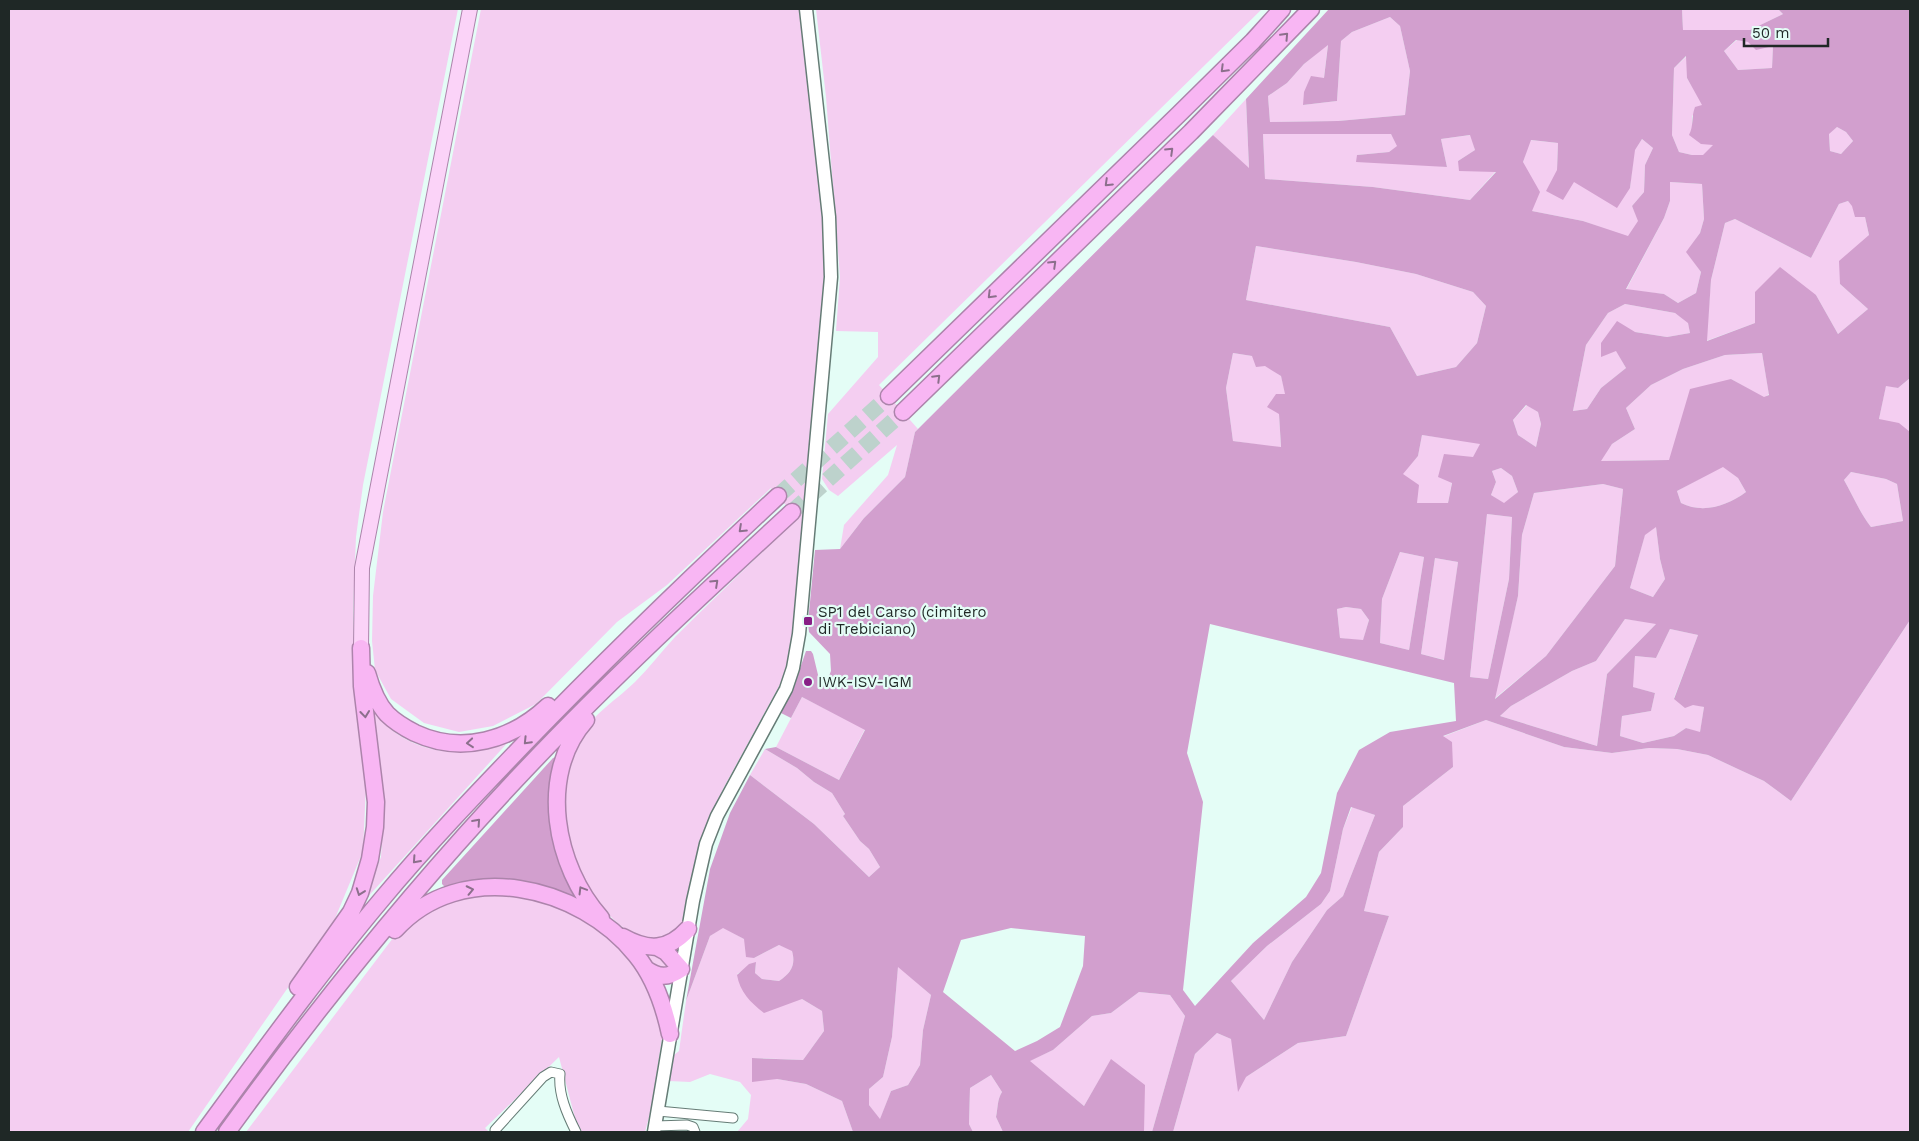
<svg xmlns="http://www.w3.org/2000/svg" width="1919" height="1141" font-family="'Work Sans',sans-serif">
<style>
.green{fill:#f4cef1}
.forest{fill:#d29fce;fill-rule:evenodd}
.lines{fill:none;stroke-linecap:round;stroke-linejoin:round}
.highway-tunnel{stroke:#bdd2cc;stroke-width:16;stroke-dasharray:16 8;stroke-linecap:butt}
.street-casing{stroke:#667c76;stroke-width:11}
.secondary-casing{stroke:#667c76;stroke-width:15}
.primary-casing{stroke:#ac84ab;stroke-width:16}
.highway-casing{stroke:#ac84ab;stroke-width:19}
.street{stroke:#fff;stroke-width:9}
.secondary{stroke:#fff;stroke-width:12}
.primary{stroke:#fbd3f8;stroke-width:14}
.highway{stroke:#f8b6f3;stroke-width:16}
.oneway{stroke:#8c6f8c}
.poi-dot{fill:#882086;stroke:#e4fdf6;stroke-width:2}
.labels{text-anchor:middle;stroke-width:4.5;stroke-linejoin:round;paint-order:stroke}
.poi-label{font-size:15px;fill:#1f2826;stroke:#e4fdf6;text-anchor:start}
</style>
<rect width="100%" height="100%" fill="#e4fdf6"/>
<path class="green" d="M9,9H458L363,485L356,537L353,610L355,701L366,785L363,851L334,921L188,1132H9Z
M481,9H799L821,203L825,263L794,630L789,658L783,679L723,789L705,828L682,923C649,967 601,912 584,881C576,866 569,848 566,831C563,803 565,772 576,745C589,716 613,703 635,682C649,668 661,652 675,637C715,597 757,558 797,518L771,488L667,585L617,622L536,704L493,726L459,732L424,723L391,699L375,670L372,641L373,596L383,512Z
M816,9H1262L879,385L918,429L915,432L905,477L864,518L840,549L844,525L888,475L897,445L838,496L829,490L822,479L828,414L878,357V332L836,331L840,277L826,97Z
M1682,9H1778L1783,14L1750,30H1683Z
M1390,17L1400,26L1410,71L1405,115L1338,121L1270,122L1268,96L1287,83L1304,64L1328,44L1324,78L1303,105L1337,101L1341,41L1352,32Z
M1737,40L1773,46L1772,68L1738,70L1724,51Z
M1687,56V78L1703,105L1692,116V128L1714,145L1704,155H1692L1679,152L1672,135L1674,68Z
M1246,99L1249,169L1213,135Z
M1837,127L1846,132L1853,141L1841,154L1830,151L1829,133Z
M1263,134H1391L1398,146L1389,152L1357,155L1447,167L1441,139L1471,135L1475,150L1458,161L1496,171L1470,200L1373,187L1265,179Z
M1642,139L1653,148L1645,165L1644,192L1632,206L1639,221L1628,237L1583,221L1532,211L1523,162L1530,140L1558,143L1557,170L1574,182L1630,188L1634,151Z
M1670,182L1702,184L1704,219L1700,233L1687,252L1701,272L1696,293L1678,303L1664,294L1626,290L1664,218L1670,201Z
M1848,201L1865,217L1869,235L1840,284L1868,309L1838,334L1816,295L1755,292V323L1706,341L1711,280L1725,223L1735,219L1811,258L1839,204Z
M1256,246L1356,262L1416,274L1473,292L1486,306L1477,343L1456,367L1417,376L1390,327L1246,300Z
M1625,304L1675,313L1688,322L1690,333L1667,337L1635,332L1601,356L1616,350L1626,368L1601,388L1587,409L1573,411L1586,345L1608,313Z
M1233,353L1252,356L1281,376L1286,395L1279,414L1281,448L1233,441L1226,388Z
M1762,353L1769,394L1764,398L1731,379L1669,460L1600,461L1612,444L1635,429L1626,408L1651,385L1683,369L1725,355Z
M1910,378V432L1879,419L1886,385L1898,388Z
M1527,405L1538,412L1541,424L1536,447L1518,435L1513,420Z
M1422,435L1481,443L1473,458L1452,482L1448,503H1417L1402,474L1418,456Z
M1723,466L1738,478L1746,492C1727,506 1703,514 1681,503L1677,491Z
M1501,468L1512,476L1518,492L1504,504L1491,495L1496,482L1492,471Z
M1851,472L1886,479L1897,484L1903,521L1871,527C1860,513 1853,496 1844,480Z
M1603,484L1623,489L1615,566L1546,656L1494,699L1518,596L1522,535L1534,493Z
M1487,514L1512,517L1509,579L1488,679L1470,677Z
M1656,526L1660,559L1665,579L1653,597L1630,588L1645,534Z
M1400,552L1424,557L1409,650L1380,643L1382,599Z
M1435,558L1458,562L1445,660L1421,654Z
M1346,607L1361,609L1369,620L1363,641L1340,638L1337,609Z
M1625,619L1657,623L1607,674L1597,746L1500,716L1511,706L1572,671L1596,661Z
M1910,620V1132H1173L1195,1054L1217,1033L1231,1039L1246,1077L1298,1043L1346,1036L1389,916L1364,911L1379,852L1403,827V806L1453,767L1442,737L1486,720L1564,747L1612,753L1649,748L1677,749L1708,755L1740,770L1764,781L1791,801Z
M1670,629L1698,635L1674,698L1704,707L1700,733L1686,728L1674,736L1643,743L1620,736L1622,716L1651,711L1655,693L1632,687L1635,656L1656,658Z
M802,697L865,729L839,780L776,747Z
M372,703C375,709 378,715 382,720C397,740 433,754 458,751C475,748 493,743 510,740L365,900L381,857L384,812Z
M765,749L797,768L814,782L832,793L845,814L843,816L860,841L869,849L880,867L869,877L814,824L750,775Z
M1352,807L1375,815L1343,896L1327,910L1292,962L1264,1020L1231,981L1267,946L1321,904L1330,891L1343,829Z
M482,894H514L560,906L593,925L620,950L642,977L650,991L663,1032L651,1110L645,1132H582L576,1122L559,1057L485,1128L489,1132H246L393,938C420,912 446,903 482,894Z
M723,927L744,939L754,958L779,945L792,950C796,965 791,973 779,981L762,979L755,973L756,963L737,974L802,999L822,1011L824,1031L803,1060L753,1058L777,1079L806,1084L842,1101L853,1132H737L748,1119L751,1095L740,1082L710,1074L690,1082L669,1081L674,1055L679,1051L686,1001L710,936Z
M641,952L657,954L672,967L658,971Z
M898,966L931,995L923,1030L920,1065L908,1085L891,1091L880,1120L869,1105V1089L883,1077L892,1037Z
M1139,992L1170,995L1185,1016L1152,1132H1144V1085L1111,1060L1084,1106L1029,1061L1053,1050L1092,1016L1111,1013Z
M991,1075L1002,1092C997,1100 998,1108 996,1117L1003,1132H973L969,1124L970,1088Z"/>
<path class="forest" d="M1329,9H1682L1683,30H1750L1783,14L1778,9H1910V378L1898,388L1886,386L1879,419L1899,423L1910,432V620L1791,801L1764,781L1740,770L1708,755L1677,749L1649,748L1612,753L1564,747L1486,720L1443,736L1452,742L1453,767L1403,806V827L1379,852L1364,911L1389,916L1346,1036L1298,1043L1246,1077L1238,1092L1231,1039L1217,1033L1195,1054L1173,1132H1152L1185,1016L1170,995L1139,992L1111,1013L1092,1016L1053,1050L1030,1061L1084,1106L1111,1059L1145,1085L1144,1132H1003L996,1117C998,1108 997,1100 1002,1092L991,1075L970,1088L969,1124L973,1132H853L842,1101L806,1084L777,1079L752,1082V1058L803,1060L824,1031L822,1011L802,999L764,1013C750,1002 740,992 737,975L749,964L756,962L755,973L762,979L779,981C791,973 796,965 792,951L779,945L754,958L746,957L744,939L723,928L710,936L686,1001L710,869L730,813L750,775L814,824L869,877L880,867L869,849L860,841L843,816L845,814L832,793L814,782L797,768L765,749L776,747L839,780L865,730L802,697L791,718L781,713L793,689L806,651H811L813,654L819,679L827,681L831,671L830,654L809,632L808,623L815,550L840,549L864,518L905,477L915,432L1213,135L1249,168L1246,99ZM1390,17L1400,26L1410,71L1405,115L1338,121L1270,122L1268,96L1287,83L1304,64L1328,45L1324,78L1311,76L1304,92L1303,105L1337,101L1341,41L1352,32ZM1736,40L1748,42L1756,50L1773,46L1772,68L1738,70L1724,51ZM1686,56L1687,78L1702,105L1695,107C1691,117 1694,126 1689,135L1701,144L1713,145L1703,155H1692L1679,152L1672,135L1674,68ZM1837,127L1846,132L1853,141L1841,154L1830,151L1829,134ZM1263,134H1391L1397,146L1389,152L1357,155L1356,162L1447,167L1441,139L1470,135L1475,150L1458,161L1459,171L1496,172L1470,200L1373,187L1265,179ZM1642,139L1653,148L1645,165L1644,192L1632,206L1638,221L1628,236L1583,221L1532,211L1540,192L1523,162L1531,140L1558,143L1557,170L1546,191L1563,200L1574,182L1617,208L1630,188L1635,150ZM1670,182L1702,184L1704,219L1700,233L1686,252L1701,272L1696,293L1678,303L1664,294L1626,289L1664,218L1670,201ZM1848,201L1852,206L1855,217H1865L1869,235L1839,261L1840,284L1868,309L1838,334L1816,295L1780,267L1755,292V323L1707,341L1711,280L1725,223L1735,219L1811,258L1839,204ZM1256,246L1356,262L1416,274L1473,292L1486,306L1477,343L1456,367L1417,376L1390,327L1246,300ZM1625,304L1675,313L1688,323L1690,333L1667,337L1635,332L1617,321L1601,343V357L1616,351L1626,368L1601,388L1587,409L1573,411L1586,345L1608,313ZM1233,353L1252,356L1256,367L1265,366L1281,376L1285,394H1276L1267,407L1279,414L1281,447L1233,441L1226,388ZM1762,353L1769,395L1764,397L1731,379L1690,389L1669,460L1601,461L1612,444L1635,429L1626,408L1651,385L1683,369L1725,355ZM1526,405L1538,412L1541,424L1536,447L1518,435L1513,420ZM1422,435L1480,444L1473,457L1444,454L1438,477L1452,483L1448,503H1417L1419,485L1403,474L1418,456ZM1723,467L1738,478L1746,492C1727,506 1703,514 1681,503L1677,491ZM1501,468L1512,476L1518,492L1504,503L1491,495L1496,482L1492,471ZM1851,472L1886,479L1897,484L1903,521L1871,527C1860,513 1853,496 1844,480ZM1603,484L1623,489L1615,566L1546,656L1495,699L1518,596L1522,535L1534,493ZM1487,514L1512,517L1509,579L1488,679L1470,677ZM1656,527L1660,559L1665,579L1653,597L1630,588L1645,535ZM1400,552L1424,557L1409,650L1380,643L1382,599ZM1435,558L1458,562L1444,660L1421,654ZM1346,607L1361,609L1369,620L1363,640L1340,638L1337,609ZM1625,619L1656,624L1607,674L1597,746L1500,716L1511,706L1572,671L1596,661ZM1210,624L1454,683L1456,721L1390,732L1359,750L1337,793L1321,873L1306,897L1253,943L1195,1006L1183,990L1203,802L1187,753ZM1670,629L1698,635L1674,699L1685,708L1693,705L1704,707L1700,732L1686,728L1674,736L1643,743L1620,736L1622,716L1651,711L1655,693L1633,687L1635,656L1656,658ZM1351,807L1375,815L1343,896L1327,910L1292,962L1264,1020L1231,981L1267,946L1321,904L1330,891L1343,829ZM1011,928L1085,936L1083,966L1060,1027L1037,1041L1015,1051L943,992L961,940ZM898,967L931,995L923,1030L920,1065L908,1085L891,1091L880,1119L869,1105V1089L883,1077L892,1037Z
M558,756L555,775L578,896L576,899L528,882L501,880L447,889L442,884V880L553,758Z"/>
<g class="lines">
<path class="highway-tunnel" d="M778,496L889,396
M792,512L903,412"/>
<g class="street-casing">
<path id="street" d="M658,1111L733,1118
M655,1126L687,1125L693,1127L695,1132
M495,1130L543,1077L551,1072L560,1074C558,1094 567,1114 576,1132"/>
</g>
<g class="secondary-casing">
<path id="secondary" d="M654,1132L693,901L706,844L717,816L786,689L793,668L799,634L831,277L829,217L806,9"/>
</g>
<g class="primary-casing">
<path id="primary" d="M361,648L362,568L470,9"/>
</g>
<g class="highway-casing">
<path id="highway" d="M889,396L1179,114L1253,41L1282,9
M903,412L1191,132L1311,9
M367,673C371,687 377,703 387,714C395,722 405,728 415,733C462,755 512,740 548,706
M586,720C537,775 555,867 601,918
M395,930C461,857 580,885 636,955C654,977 664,1006 670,1034
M623,937C648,951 668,951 688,929
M646,969C659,978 668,978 681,969L666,952L657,947
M298,987L351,912L360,893L370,859L375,827L376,802L362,686L361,648
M204,1132C262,1053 319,974 382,899C427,845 476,794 525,743C607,658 692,576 778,496
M227,1132C319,1005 416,885 525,770C610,680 701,596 792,512"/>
</g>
<use href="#street" class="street"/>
<use href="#secondary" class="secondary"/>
<use href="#primary" class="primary"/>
<use href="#highway" class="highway"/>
</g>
<defs><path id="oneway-chevron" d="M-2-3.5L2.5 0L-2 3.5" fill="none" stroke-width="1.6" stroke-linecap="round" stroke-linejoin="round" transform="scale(1.25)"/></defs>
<g class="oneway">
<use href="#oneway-chevron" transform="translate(1285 36) rotate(-47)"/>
<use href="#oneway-chevron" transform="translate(1224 69) rotate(135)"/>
<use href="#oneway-chevron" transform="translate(1170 151) rotate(-44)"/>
<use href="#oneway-chevron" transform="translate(1108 183) rotate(136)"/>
<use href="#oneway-chevron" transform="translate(1053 264) rotate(-44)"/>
<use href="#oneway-chevron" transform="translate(991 295) rotate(135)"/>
<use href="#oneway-chevron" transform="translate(937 378) rotate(-45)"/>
<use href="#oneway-chevron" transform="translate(742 529) rotate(137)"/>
<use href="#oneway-chevron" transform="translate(715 583) rotate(-43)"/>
<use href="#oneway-chevron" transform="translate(365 714) rotate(84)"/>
<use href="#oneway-chevron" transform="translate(527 741) rotate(134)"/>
<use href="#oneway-chevron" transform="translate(470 743) rotate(175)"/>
<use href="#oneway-chevron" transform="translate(477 822) rotate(-48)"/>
<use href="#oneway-chevron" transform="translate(416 860) rotate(132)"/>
<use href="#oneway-chevron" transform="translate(470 890) rotate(-12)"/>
<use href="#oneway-chevron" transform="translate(582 890) rotate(-121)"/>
<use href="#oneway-chevron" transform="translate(360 892) rotate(110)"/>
</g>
<g class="poi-dot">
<rect x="803" y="616" width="10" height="10" rx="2.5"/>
<circle cx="808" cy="682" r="5"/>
</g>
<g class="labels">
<g class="poi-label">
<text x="818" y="617">SP1 del Carso (cimitero<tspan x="818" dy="17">di Trebiciano)</tspan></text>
<text x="818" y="687">IWK-ISV-IGM</text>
</g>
</g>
<rect width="1919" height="1141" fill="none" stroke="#1f2826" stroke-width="20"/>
<path d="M1744 38v8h84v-8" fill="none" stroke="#1f2826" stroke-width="2.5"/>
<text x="1752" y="38" font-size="15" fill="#1f2826" stroke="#e4fdf6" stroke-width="4" paint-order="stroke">50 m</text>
</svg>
